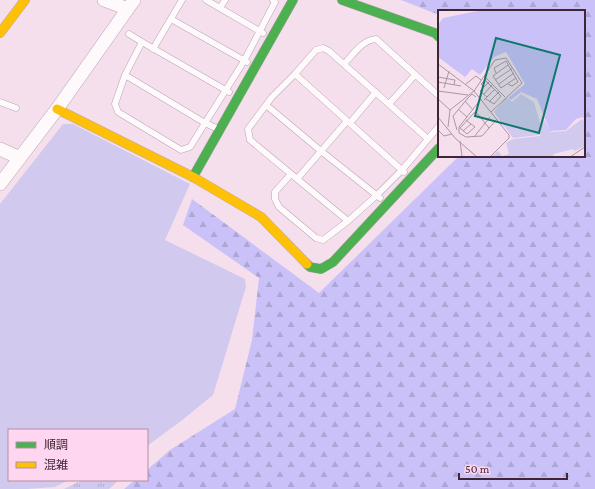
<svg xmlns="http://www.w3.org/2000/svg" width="595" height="489" font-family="'Crimson Pro','Noto Sans JP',serif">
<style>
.grass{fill:url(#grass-tufts)}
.forest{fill:url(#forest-firs)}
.park{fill:#d1caee}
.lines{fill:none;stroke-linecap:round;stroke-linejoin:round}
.lane-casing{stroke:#baa4b2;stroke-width:7}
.street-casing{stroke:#baa4b2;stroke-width:14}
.fast-casing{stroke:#baa4b2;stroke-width:10}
.slow-casing{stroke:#baa4b2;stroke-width:10}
.lane{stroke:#fefafc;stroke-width:6}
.street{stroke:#fefafc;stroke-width:13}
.fast{stroke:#4caf50;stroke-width:9}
.slow{stroke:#ffc107;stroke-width:9}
.inset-road{fill:none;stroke:#ad95a4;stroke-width:1}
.view{fill:#0f766e;fill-opacity:0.15;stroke:#0f766e;stroke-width:2}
.inset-edge{fill:none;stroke:#3f2536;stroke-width:2}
</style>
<defs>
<pattern id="grass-tufts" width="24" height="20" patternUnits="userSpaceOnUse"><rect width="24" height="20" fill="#d1caee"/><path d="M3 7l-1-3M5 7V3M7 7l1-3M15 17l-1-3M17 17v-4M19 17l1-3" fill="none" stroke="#b4adcd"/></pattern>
<pattern id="forest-firs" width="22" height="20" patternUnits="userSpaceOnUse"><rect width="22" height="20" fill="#c9c1f7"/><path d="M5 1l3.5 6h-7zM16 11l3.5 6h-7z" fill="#aea6d4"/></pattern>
</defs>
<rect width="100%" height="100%" fill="#f6dfed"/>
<path class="grass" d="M82,480H119L109,489H64Z"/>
<path class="forest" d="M401,0H595V489H124L135,480H147V470L170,450L235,409L252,340L259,278L183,225L192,199L319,293L459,156H584V11H439V15Z"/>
<path class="park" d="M63,124H73L190,184L165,240L245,279L246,287L213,395L181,421L147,446V430H9V480H69L55,487L27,489H0V204Z"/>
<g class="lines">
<g class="lane-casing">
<path id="lane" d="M206,0L263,33
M220,8L225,0
M171,19L247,62
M129,34L142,42L229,92
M142,42L125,75L115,104L118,112L181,150L190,147L244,61L275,2L273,0
M153,49L182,0
M344,64C353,55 362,40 376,39L439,96
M295,74L404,172
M125,75L205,123L218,129
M0,102L16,108
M389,104L415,75
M266,105L321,151L380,198
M350,123L376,92
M291,174L275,192V199L279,207L316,238L323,240L348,221L377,195L402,170L439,126
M297,179L347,121
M348,221L250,140L248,129L272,97L295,74L316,50L323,48L329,51L428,139"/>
</g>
<g class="street-casing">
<path id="street" d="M104,0L128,9
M0,149L20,158
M0,184L57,109L134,0"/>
</g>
<g class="fast-casing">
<path id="fast" d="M342,0L435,33L439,37
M193,177L293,0
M307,264L310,267L321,269L333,262L439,148"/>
</g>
<g class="slow-casing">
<path id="slow" d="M0,33L25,0
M57,109L193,177L261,217L307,264"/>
</g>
<use href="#lane" class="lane"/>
<use href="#street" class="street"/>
<use href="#fast" class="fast"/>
<use href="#slow" class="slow"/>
</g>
<g transform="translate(438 10)">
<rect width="147" height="147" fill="#f6dfed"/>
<path d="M104,106L113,122L128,121L144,109L147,112V136L137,141L135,139L116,144L115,147H53L60,141L64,146L71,144L68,133L75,129L102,126Z" fill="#d1caee"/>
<path d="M45,0H147V111L145,107L138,109L128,120L112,121L99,89L83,82L73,90L70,88L87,74L68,42L56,47L42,65L34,59L27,67L0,47V15L5,8Z" fill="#c9c1f7"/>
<path d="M83,84L96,92L103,116L101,125L75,128L56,102L68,87L74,92Z" fill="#d1caee"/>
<path class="inset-road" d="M0,54L36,81L71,125V128L52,147M70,55L55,66L63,78L78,68M58,63L56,58L68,51L80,72L74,76L70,74M46,66L67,87M0,67L17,70L16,75M57,70L75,58M0,72L23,76M28,74L38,66L43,70M61,74L76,63M46,77L43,74L47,70L63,86L56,94L48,89M6,78L11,61M0,81L30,85M46,84L54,75M49,87L42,81L51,72M0,89L12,100M43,89L21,117V123L28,127L44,126L59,109M46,90L57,79M27,91L35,100M51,92L61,82M20,99L29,107M38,102L51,118M0,107L17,128L39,147M33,114L37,117L29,124L22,118L37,102M10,117L12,100L36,81L57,50L68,48L84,73L53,102M0,120L6,126L14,124M19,120L15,106L30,88L34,84L38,87M25,121L33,114L28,110M36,127L52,107M22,131L24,146M132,147L147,137"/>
<path class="view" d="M58,28L122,45L101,123L37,106Z"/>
<rect width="147" height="147" class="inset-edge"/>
</g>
<rect x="8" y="429" width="140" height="52" fill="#ffd6ef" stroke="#b28fa5"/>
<rect x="16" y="442" width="20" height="6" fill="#4caf50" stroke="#b28fa5"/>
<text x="44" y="449" font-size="12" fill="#3f2536">順調</text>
<rect x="16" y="462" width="20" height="6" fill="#ffc107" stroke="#b28fa5"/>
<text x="44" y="469" font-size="12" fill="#3f2536">混雑</text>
<path d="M459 473v6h108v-6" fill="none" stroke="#3f2536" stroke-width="2"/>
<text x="465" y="473" font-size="12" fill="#3f2536" stroke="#ffd6ef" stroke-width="3" paint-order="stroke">50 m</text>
</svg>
